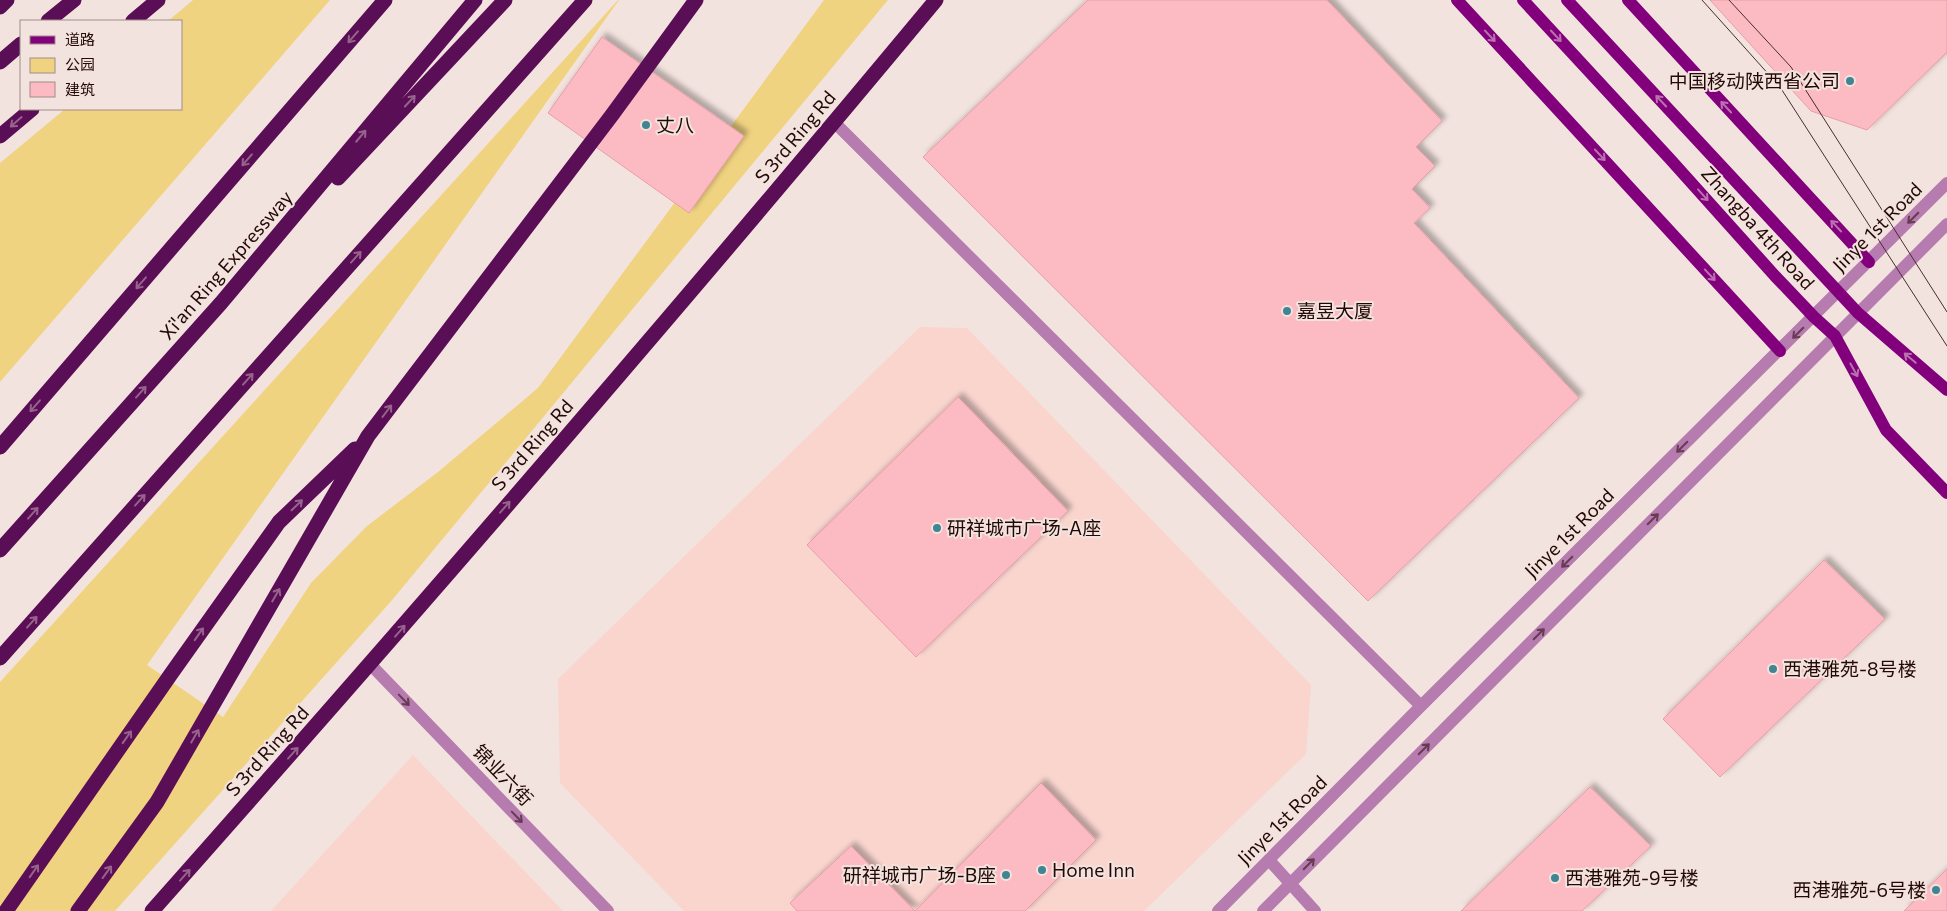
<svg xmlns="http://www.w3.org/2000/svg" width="1947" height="911" font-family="Commissioner,'Noto Sans SC',sans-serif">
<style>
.built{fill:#f9d5ce}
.green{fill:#f0d381}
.building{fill:#fcbbc3;stroke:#ea9ca7;filter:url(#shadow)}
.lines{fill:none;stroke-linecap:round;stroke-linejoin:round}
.minor{stroke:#b67baf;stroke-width:12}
.major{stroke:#82007c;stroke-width:12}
.highway{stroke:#5a0e55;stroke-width:15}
.tram{stroke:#462e2a;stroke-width:1}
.oneway{stroke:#ba72ae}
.oneway2{stroke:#97638c}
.oneway3{stroke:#653c51}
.poi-dot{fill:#408591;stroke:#f3e3df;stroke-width:2}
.labels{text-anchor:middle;stroke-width:4;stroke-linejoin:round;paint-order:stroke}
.poi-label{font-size:19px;fill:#230905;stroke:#f3e3df;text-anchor:start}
.street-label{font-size:19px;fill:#230905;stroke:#f3e3df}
</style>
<defs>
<filter id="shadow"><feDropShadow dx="4.5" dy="-4.5" stdDeviation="2.5" flood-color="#0004"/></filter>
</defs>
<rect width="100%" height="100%" fill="#f3e3df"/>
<path class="built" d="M920,327L967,328L1311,685L1306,754L1144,911H684L560,783L558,679Z
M413,755L563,911H271Z"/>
<path class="green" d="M193,0H330L0,382V163L65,109H181V21H168Z
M618,0H619L147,665L223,717L311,583L367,526L438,472L538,388L824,0H888L393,599L115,911H0V682Z"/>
<path class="building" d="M1088,0H1327L1442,121L1416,147L1435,166L1412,189L1430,208L1414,223L1579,398L1368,601L923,157Z
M1710,0H1947V52L1867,130L1811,111Z
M602,37L744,136L689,213L548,113Z
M958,397L1068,511L916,657L807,545Z
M1824,560L1885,619L1720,777L1663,719Z
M1041,783L1096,840L1025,911H797L790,903L851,846L915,911Z
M1590,787L1651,846L1582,911H1461Z
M1947,869V911H1904Z"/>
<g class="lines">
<path class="minor" d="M834,122L1421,706
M371,665L608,911
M1269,860L1315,911
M1218,911L1421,706L1947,183
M1263,911L1947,224"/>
<path class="major" d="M1457,0L1780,351
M1523,0L1670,159L1775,276L1814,317L1835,336L1886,430L1947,493
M1567,0L1858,313L1947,390
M1628,0L1869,262"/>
<path class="highway" d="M0,7L7,0
M48,21L74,0
M133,21L158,0
M0,62L21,44
M0,136L32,109
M338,178L505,0
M0,447L385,0
M0,550L221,303L475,0
M0,658L585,0
M6,911L171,674L279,522L355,449
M78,911L157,802L368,436L612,115L696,0
M152,911C418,611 680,308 936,0"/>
<path class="tram" d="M1702,0L1780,87L1947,346
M1729,0L1791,67L1947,312"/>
</g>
<defs><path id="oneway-shaft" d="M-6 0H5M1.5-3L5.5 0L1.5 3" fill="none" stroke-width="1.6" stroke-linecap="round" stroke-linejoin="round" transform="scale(1.25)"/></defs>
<g class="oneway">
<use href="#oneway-shaft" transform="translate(1490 36) rotate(47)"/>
<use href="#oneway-shaft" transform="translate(1556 36) rotate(47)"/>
<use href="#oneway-shaft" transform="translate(1661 101) rotate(-133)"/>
<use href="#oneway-shaft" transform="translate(1726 107) rotate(-133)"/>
<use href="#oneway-shaft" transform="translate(1600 155) rotate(47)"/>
<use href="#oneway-shaft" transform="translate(1703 195) rotate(48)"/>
<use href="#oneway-shaft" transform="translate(1836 226) rotate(-133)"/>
<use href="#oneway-shaft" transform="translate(1710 275) rotate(47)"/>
<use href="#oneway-shaft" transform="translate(1910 358) rotate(-140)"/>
<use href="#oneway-shaft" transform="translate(1854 370) rotate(61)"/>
</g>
<g class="oneway2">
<use href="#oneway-shaft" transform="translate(353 37) rotate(131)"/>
<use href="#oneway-shaft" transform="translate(410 101) rotate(-47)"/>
<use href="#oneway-shaft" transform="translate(16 122) rotate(139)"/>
<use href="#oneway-shaft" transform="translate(361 136) rotate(-50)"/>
<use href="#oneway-shaft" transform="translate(247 160) rotate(131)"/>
<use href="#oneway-shaft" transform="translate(356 257) rotate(-48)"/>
<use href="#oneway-shaft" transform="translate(141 283) rotate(131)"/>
<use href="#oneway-shaft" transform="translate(248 379) rotate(-48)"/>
<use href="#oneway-shaft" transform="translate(141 392) rotate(-48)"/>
<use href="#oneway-shaft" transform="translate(35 406) rotate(131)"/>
<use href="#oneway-shaft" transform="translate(387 411) rotate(-53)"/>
<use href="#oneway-shaft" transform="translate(140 500) rotate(-48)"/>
<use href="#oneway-shaft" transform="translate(297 505) rotate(-44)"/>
<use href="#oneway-shaft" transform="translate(505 507) rotate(-49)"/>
<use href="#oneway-shaft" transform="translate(33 513) rotate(-48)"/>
<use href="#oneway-shaft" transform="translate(276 595) rotate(-60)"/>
<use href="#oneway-shaft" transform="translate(32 622) rotate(-48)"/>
<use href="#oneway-shaft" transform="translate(400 631) rotate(-49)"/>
<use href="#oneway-shaft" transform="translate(199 634) rotate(-55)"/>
<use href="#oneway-shaft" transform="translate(195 736) rotate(-60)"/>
<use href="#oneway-shaft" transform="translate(127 737) rotate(-55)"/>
<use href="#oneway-shaft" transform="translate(293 753) rotate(-48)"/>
<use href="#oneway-shaft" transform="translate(34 871) rotate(-55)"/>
<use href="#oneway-shaft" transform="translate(107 872) rotate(-54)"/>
<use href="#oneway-shaft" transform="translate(185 875) rotate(-48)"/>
</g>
<g class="oneway3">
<use href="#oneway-shaft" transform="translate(1913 218) rotate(135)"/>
<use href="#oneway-shaft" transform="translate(1798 333) rotate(135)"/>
<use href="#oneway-shaft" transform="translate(1682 447) rotate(135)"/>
<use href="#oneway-shaft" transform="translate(1653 519) rotate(-45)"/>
<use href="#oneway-shaft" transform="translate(1567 562) rotate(135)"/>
<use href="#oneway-shaft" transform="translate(1539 634) rotate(-45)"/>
<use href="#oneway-shaft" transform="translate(404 700) rotate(46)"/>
<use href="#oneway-shaft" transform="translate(1424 749) rotate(-45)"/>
<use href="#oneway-shaft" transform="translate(517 817) rotate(46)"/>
<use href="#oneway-shaft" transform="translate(1309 864) rotate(-45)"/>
</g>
<g class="poi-dot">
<circle cx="1850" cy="81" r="5"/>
<circle cx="646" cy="125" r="5"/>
<circle cx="1287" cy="311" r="5"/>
<circle cx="937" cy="528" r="5"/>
<circle cx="1773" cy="669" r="5"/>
<circle cx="1042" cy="870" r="5"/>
<circle cx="1006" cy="875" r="5"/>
<circle cx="1555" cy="878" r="5"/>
<circle cx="1936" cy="890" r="5"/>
</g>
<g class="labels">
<g class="poi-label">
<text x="1840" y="88" text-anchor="end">中国移动陕西省公司</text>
<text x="656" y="132">丈八</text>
<text x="1297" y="318">嘉昱大厦</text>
<text x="947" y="535">研祥城市广场-A座</text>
<text x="1783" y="676">西港雅苑-8号楼</text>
<text x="1052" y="877">Home Inn</text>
<text x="996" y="882" text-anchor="end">研祥城市广场-B座</text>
<text x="1565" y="885">西港雅苑-9号楼</text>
<text x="1926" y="897" text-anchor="end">西港雅苑-6号楼</text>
</g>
<g class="street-label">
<text transform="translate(795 137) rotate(-50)" y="7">S 3rd Ring Rd</text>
<text transform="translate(1877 227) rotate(-45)" y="7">Jinye 1st Road</text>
<text transform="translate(1758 228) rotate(48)" y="7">Zhangba 4th Road</text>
<text transform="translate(226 265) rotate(-49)" y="7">Xi'an Ring Expressway</text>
<text transform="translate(532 445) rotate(-49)" y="7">S 3rd Ring Rd</text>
<text transform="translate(1569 533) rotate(-45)" y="7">Jinye 1st Road</text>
<text transform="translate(267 751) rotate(-48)" y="7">S 3rd Ring Rd</text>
<text transform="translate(503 775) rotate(46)" y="7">锦业六街</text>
<text transform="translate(1282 820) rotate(-45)" y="7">Jinye 1st Road</text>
</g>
</g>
<rect x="20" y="20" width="162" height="90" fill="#f3e3df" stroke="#a08c88"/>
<rect x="30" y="36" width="25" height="8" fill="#82007c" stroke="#a08c88"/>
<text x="65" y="45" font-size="15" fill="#230905">道路</text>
<rect x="30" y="58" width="25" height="15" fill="#f0d381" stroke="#a08c88"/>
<text x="65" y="70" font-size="15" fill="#230905">公园</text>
<rect x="30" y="82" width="25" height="15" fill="#fcbbc3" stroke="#a08c88"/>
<text x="65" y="95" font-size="15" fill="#230905">建筑</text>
</svg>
